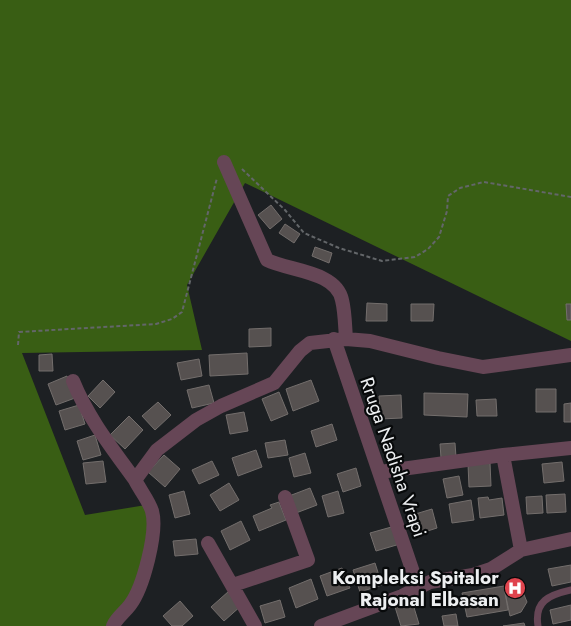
<svg xmlns="http://www.w3.org/2000/svg" width="571" height="626" font-family="Jost,sans-serif">
<style>
.forest{fill:#395e14}
.building{fill:#565150;stroke:#736e6c}
.lines{fill:none;stroke-linecap:round;stroke-linejoin:round}
.path{stroke:#636669;stroke-width:2;stroke-dasharray:4 2.5;stroke-linecap:butt}
.lane{stroke:#664656;stroke-width:7}
.street{stroke:#664656;stroke-width:14}
.labels{text-anchor:middle;stroke-width:4.5;stroke-linejoin:round;paint-order:stroke}
.street-label{font-size:19px;fill:#edeff1;stroke:#080a0b}
.poi-label{font-size:19px;font-weight:bold;fill:#edeff1;stroke:#080a0b;text-anchor:end}
</style>
<rect width="100%" height="100%" fill="#1d2023"/>
<path class="forest" d="M0,0H571V341L245,183L187,285L202,350L22,353L85,515L146,505L158,533L120,626H0Z"/>
<path class="building" d="M271,205L282,219L270,229L258,215Z
M285,224L300,234L294,243L279,233Z
M315,247L332,253L329,263L312,256Z
M367,303L387,304V321H366Z
M411,304H434L433,321H411Z
M566,304H571V320H567Z
M271,328V346L249,347V329Z
M247,353L248,374L210,376L209,355Z
M52,354L53,371H39V355Z
M199,359L202,376L181,380L177,363Z
M67,376L75,398L56,405L48,384Z
M103,380L115,392L100,408L88,396Z
M311,380L319,401L293,411L286,389Z
M209,385L214,403L192,408L187,390Z
M536,389H556V412H536Z
M279,392L288,414L271,421L262,399Z
M424,393L468,394L467,417L424,415Z
M401,395L402,418L380,419L379,396Z
M496,399L497,416H477L476,400Z
M158,402L171,415L155,430L142,416Z
M571,403V422H564V404Z
M79,405L85,424L65,430L59,411Z
M244,412L248,431L230,434L226,415Z
M129,416L143,430L125,449L110,435Z
M332,424L337,440L316,447L311,431Z
M95,435L101,455L83,460L77,441Z
M285,440L288,455L268,458L265,443Z
M455,443L456,457L441,458L440,444Z
M256,450L262,467L238,476L232,458Z
M305,453L311,473L294,477L289,458Z
M164,455L180,469L165,487L148,472Z
M103,461L106,482L86,484L83,463Z
M212,461L219,475L199,484L192,470Z
M562,462L564,481L544,483L542,464Z
M490,463L491,486L469,487L468,464Z
M356,468L361,486L343,492L337,474Z
M459,476L463,495L447,498L443,479Z
M229,483L239,500L220,511L210,495Z
M310,488L317,505L296,513L289,496Z
M184,491L190,514L175,518L169,495Z
M338,491L344,513L328,517L322,496Z
M565,494L566,512L547,513L546,495Z
M542,496L543,513L527,514L526,497Z
M488,497L489,500L502,498L504,515L480,518L478,498Z
M471,500L474,520L452,523L449,504Z
M279,502L286,520L259,531L253,516L272,508L270,505Z
M432,509L437,528L418,534L412,515Z
M241,521L250,540L230,550L221,531Z
M395,526L400,544L376,551L370,533Z
M196,539L198,554L175,556L173,541Z
M375,563L382,585L360,592L353,570Z
M571,565V582L552,586L548,569Z
M342,568L350,588L327,596L320,576Z
M311,579L318,599L296,608L289,588Z
M504,586L508,610L467,617L462,593Z
M511,586L522,590L527,602L521,612L510,616L504,588Z
M229,591L242,605L224,621L211,607Z
M280,600L285,617L265,623L260,606Z
M180,601L193,616L182,626H172L163,616Z
M412,601L419,624L401,626L395,607Z
M571,605V620L553,624L550,610Z
M456,614L458,626H444L442,616Z
M524,623L525,626H503Z"/>
<g class="lines">
<path class="path" d="M242,169L285,210L304,233L339,248L382,261L415,257L428,249L439,237L447,211L448,196L460,188L484,182L571,197
M18,345L19,332L156,324L172,319L182,312L217,178"/>
<path class="lane" d="M538,626C534,601 549,595 571,590"/>
<path class="street" d="M224,162L267,260C289,271 336,271 342,300C345,312 345,326 346,339
M334,339L418,587
M73,381C88,418 112,448 135,480
M503,455L521,550
M380,472L503,455L571,448
M208,543L255,626
M233,585L308,560L285,497
M113,626C117,617 124,613 130,605C143,588 158,532 152,511C149,501 140,490 135,480L157,450L196,420L221,406L274,383L300,351L310,343L346,339L370,341L438,358L483,367L571,355
M321,626L402,596L430,582L473,575L491,569L521,550L571,539"/>
</g>
<defs>
<g id="hospital-disc" transform="scale(1.125)"><circle r="9.5" fill="#e0444e" stroke="#080a0b"/><path d="M-5-5h3v3.5h4V-5h3V5h-3V1.5h-4V5h-3Z" fill="#fff"/></g>
</defs>
<g fill-rule="evenodd">
<use href="#hospital-disc" x="515" y="588"/>
</g>
<g class="labels">
<g class="street-label">
<text transform="translate(394 457) rotate(71)" y="7">Rruga Nadisha Vrapi</text>
</g>
<g class="poi-label">
<text x="499" y="584">Kompleksi Spitalor<tspan x="499" dy="22">Rajonal Elbasan</tspan></text>
</g>
</g>
</svg>
